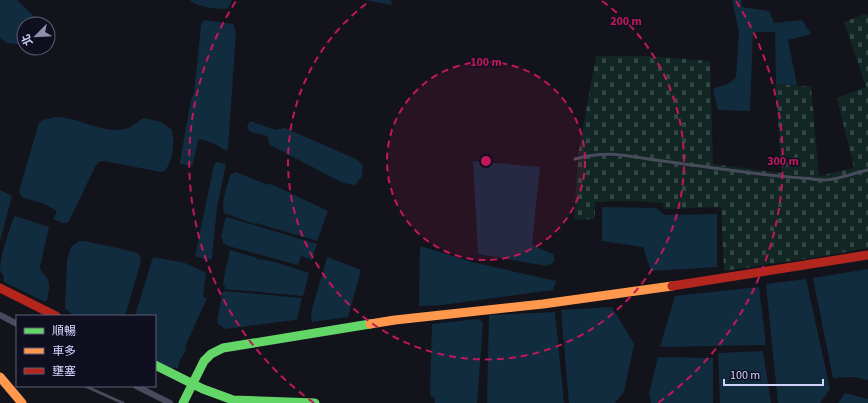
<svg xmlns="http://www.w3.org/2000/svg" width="868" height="403" font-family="'Source Sans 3','Noto Sans TC',sans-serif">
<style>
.cemetery{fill:url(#cemetery-stones)}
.water{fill:#112c3e}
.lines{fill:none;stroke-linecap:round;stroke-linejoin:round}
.lane{stroke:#494b5c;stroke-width:3}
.street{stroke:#494b5c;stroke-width:6}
.fast{stroke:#63d668;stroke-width:9}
.slow{stroke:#ff974d;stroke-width:9}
.jam{stroke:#b3261e;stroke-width:9}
.ring{fill:none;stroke:#c2185b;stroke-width:2;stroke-dasharray:7 5}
.centre{fill:#c2185b;stroke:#0f0f20;stroke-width:2}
.ring-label{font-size:12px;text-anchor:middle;font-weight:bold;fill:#c2185b;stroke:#0f0f20;stroke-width:3;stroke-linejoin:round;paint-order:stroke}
</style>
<defs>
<pattern id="cemetery-stones" width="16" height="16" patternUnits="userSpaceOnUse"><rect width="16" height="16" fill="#122623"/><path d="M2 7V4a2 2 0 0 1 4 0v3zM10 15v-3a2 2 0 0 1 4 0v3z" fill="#334544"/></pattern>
</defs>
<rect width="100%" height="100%" fill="#13131c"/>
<path class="cemetery" d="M865,14L868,16V248L825,256L724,271L721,207L664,209L663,203L627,201L595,202V219L574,220L578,155L596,56H646L710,61L713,164L782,173L775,83L811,87L819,176L854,168L837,98L866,87L844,22Z"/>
<path class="water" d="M0,0H17L42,24H24V45L7,43L0,38Z
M190,0H232L228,8C220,11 195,6 190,0Z
M365,0H391L392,5Z
M732,0H741L742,7L769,11L774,23L802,20L811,34L788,40L797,85L776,84L775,32H753L750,111L718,110L713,89L730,83L736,77L739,32Z
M204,20L233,24L236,32L228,148L227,150H224L215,144L200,139L198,140L193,164L190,166L180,164V162L191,99L194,93L201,25Z
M48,30L52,48L43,54L39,48H48Z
M56,117C78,117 101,134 125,129C132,128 137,121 144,118L161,122L172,130C175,142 173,160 165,171L161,172L104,161H100L96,165L69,221L67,223H63L53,219L57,212C48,203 33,201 22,197L19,191L39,123L43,120Z
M250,121L276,130L285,128L356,159L363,166L362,176L355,185L343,183L270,145L267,136L250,132L247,127Z
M473,161L540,167L532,245L553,254L555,261L547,266L478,254Z
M217,162L226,164L217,208L212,257L211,260L207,259L206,260L195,256L214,165Z
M236,172L268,185L269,183L328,211L317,241L256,223L255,224L224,213C221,200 227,187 230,175Z
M0,190L12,196L0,241Z
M602,207L656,208L665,215L717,214V267L651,271L643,247L602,241Z
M15,216L49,227L40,267C41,273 44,274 47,278C51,285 48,294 47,301H43L4,282L3,274L0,272C0,254 8,236 13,219Z
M227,217L317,244L312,260L301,256L298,265L228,246L223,243V239L221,237L225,219Z
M79,241H84L131,251L139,254L141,258L140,265L125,316H75L65,309L67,260L71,247Z
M420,246L472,262L556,281L553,290L442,305L419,306Z
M230,250L257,258L258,260L260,259L275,262L309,273L303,296L225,289V286L223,285L226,265L227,264Z
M153,257L185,263L206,273L203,297L207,298L185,347L186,350L179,362L178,369L174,367L172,370L155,360V316H135Z
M327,257L361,270L348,317L312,322L311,313Z
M868,269V380L853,377L833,378L813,278Z
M806,279L830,389L820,403H778L766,284Z
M759,287L766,345L660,347L675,296Z
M224,291L302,298L297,319L295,320L225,329L217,323L222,293Z
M612,307L634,344L624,392L615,403H569L561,310Z
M555,312L564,403H487L489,315Z
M478,319L482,321L483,324L477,403H435L434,397L430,396L432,324Z
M763,351L771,403H720L718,353Z
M658,357L713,358V403H651L649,394Z
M845,393L868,399V403H838Z"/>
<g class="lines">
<path class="lane" d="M575,159C609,149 630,157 663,161C709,167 755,175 802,178C809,178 816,180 823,180C838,180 853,173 868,170
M85,386L123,403"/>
<path class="street" d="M0,315L17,324
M136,386L170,403"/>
<path class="fast" d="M155,365L203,389L233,400L315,403
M183,403L204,361L211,354L223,348L370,324"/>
<path class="slow" d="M370,324L395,320L543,304L672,286
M0,377L22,403"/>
<path class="jam" d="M672,286L868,255
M0,288L56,316"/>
</g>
<circle cx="486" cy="161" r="99" fill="#c2185b" fill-opacity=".12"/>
<g class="ring">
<circle cx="486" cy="161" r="99"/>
<path d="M602 1A198 198 0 1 1 370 1"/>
<path d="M314 403A297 297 0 0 1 236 1M736 1A297 297 0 0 1 658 403"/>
</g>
<circle cx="486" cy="161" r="6" class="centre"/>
<g class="ring-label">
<text x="626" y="25">200 m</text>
<text x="486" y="66">100 m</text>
<text x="783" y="165">300 m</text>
</g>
<rect x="16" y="315" width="140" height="72" fill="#0f0f20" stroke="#5d5e78"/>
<rect x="24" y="328" width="20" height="6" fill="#63d668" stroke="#5d5e78"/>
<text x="52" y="335" font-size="12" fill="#d1d5fb">順暢</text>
<rect x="24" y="348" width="20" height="6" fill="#ff974d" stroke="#5d5e78"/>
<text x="52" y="355" font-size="12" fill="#d1d5fb">車多</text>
<rect x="24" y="368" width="20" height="6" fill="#b3261e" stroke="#5d5e78"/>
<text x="52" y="375" font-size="12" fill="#d1d5fb">壅塞</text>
<g transform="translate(36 36) rotate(246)"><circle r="19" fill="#0f0f20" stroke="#5d5e78"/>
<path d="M0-3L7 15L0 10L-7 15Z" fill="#8e91ad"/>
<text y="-6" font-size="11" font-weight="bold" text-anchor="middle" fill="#d1d5fb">北</text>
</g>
<path d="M724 379v6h99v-6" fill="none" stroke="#d1d5fb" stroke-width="2"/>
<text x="730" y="379" font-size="12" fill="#d1d5fb" stroke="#0f0f20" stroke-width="3" paint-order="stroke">100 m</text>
</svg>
